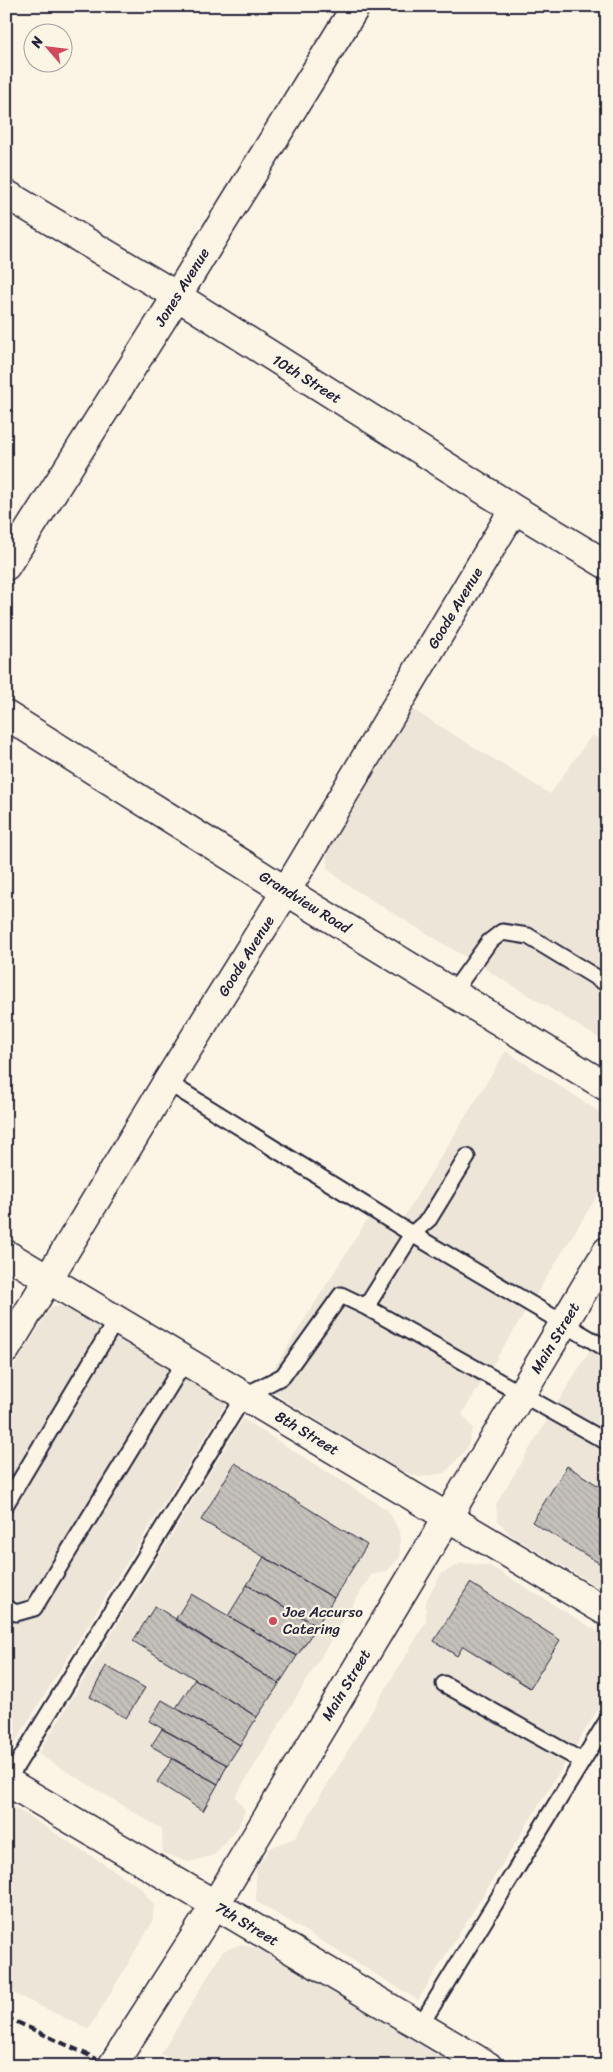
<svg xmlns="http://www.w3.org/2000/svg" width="613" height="2072" font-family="Sriracha,sans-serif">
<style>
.built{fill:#ece5d8}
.building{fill:url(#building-back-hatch);stroke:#22223b}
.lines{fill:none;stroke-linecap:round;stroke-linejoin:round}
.lane-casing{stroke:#22223b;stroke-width:19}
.street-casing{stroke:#22223b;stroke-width:31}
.secondary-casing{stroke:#22223b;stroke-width:31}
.lane{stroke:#fcf5e5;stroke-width:15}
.street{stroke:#fcf5e5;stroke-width:28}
.secondary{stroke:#fcf5e5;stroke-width:28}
.rail{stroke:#22223b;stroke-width:4;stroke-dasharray:8 4;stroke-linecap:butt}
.poi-dot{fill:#d1495b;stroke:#fcf5e5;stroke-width:2}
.labels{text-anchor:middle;stroke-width:4.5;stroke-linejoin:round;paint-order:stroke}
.street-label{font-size:15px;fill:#22223b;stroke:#fcf5e5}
.poi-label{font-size:15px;fill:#22223b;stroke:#fcf5e5;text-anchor:start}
</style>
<defs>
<pattern id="building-back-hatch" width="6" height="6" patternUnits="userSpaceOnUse" patternTransform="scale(1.25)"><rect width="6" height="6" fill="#c6c1bb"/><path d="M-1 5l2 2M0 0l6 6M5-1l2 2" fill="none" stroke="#aaa6a2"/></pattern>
</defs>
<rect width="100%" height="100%" fill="#fcf5e5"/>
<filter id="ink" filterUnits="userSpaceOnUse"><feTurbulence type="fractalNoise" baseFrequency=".02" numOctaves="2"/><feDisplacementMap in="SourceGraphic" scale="10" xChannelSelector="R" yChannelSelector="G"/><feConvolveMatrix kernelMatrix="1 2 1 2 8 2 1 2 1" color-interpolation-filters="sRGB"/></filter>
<g filter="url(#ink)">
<path class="built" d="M412,709L550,794L592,735L607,744V1043L344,883L327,868V852Z
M506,1051L607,1117V1180L462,1414L473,1428L467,1448L445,1473L420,1477L398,1470L263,1386L370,1215L396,1230Z
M70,1306L227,1402L12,1747L6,1749V1380L51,1307Z
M607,1322V1592L512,1536L498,1521L496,1504Z
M243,1419L388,1510L400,1533V1557L387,1571L371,1575L235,1797L245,1810L238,1827L214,1855L189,1862L163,1853L162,1829L38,1754Z
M462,1563L490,1566L607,1637V1695L418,2000L256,1901V1869L270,1848L295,1838L426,1622V1601L441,1574Z
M6,1802L140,1887L154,1905L152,1923L89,2029L6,1990Z
M242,1944L263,1951L457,2066H187L161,2054L223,1951Z"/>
<path class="building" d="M235,1463L367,1545L334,1598L201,1520Z
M567,1466L607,1491V1568L532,1522Z
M264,1557L334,1598L317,1626L247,1585Z
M470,1583L560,1640L530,1688L463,1646L457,1656L434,1641Z
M247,1585L317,1626L297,1656L228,1616Z
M191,1594L297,1656L279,1684L175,1620Z
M155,1606L279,1684L257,1717L133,1641Z
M106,1666L145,1688L126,1718L90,1697Z
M195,1679L257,1717L240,1745L176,1708Z
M162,1700L240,1745L227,1765L149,1721Z
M162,1729L227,1765L218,1784L151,1746Z
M172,1759L218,1784L203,1811L157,1782Z"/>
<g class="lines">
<g class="lane-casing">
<path id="lane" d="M453,992L489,942L502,932L528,936L607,984
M167,1082L412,1234L607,1349
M366,1307L412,1234L429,1219L467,1157
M6,1504L116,1320
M6,1608L16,1613L34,1608L185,1361
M444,1684L582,1761
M7,1781L244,1396L283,1376L341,1295L366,1307L607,1442
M420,2026L607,1721"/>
</g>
<g class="street-casing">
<path id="street" d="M6,194L177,296L514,509L607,565
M6,566L177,296L356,6
M6,1254L607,1612
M6,1349L167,1082L286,891L514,509
M6,1781L488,2066"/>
</g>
<g class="secondary-casing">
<path id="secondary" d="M6,715L286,891L607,1087
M112,2066L215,1905L607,1251"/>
</g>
<use href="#lane" class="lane"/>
<use href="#street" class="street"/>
<use href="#secondary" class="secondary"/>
<path class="rail" d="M6,2017L112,2066"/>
</g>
</g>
<circle class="poi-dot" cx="273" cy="1621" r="5"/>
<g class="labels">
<g class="street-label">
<text transform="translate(182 287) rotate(-58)" y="5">Jones Avenue</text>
<text transform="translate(307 379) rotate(32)" y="5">10th Street</text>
<text transform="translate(455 608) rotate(-59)" y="5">Goode Avenue</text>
<text transform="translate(305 902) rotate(32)" y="5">Grandview Road</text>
<text transform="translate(246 956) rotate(-58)" y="5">Goode Avenue</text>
<text transform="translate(555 1338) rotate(-59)" y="5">Main Street</text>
<text transform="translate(307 1433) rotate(31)" y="5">8th Street</text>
<text transform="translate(346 1685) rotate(-59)" y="5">Main Street</text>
<text transform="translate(247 1924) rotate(31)" y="5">7th Street</text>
</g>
<g class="poi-label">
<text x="283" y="1617">Joe Accurso<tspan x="283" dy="17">Catering</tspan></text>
</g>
</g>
<rect width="613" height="2072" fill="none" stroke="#fcf5e5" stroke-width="25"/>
<rect x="12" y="12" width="588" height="2047" fill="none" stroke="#22223b" stroke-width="2" filter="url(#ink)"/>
<g transform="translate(48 48) rotate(298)"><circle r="24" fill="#fcf5e5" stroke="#a5a1a1"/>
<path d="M0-4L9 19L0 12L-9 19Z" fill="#d1495b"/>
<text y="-8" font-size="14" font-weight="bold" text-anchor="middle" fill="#22223b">N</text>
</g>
</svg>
